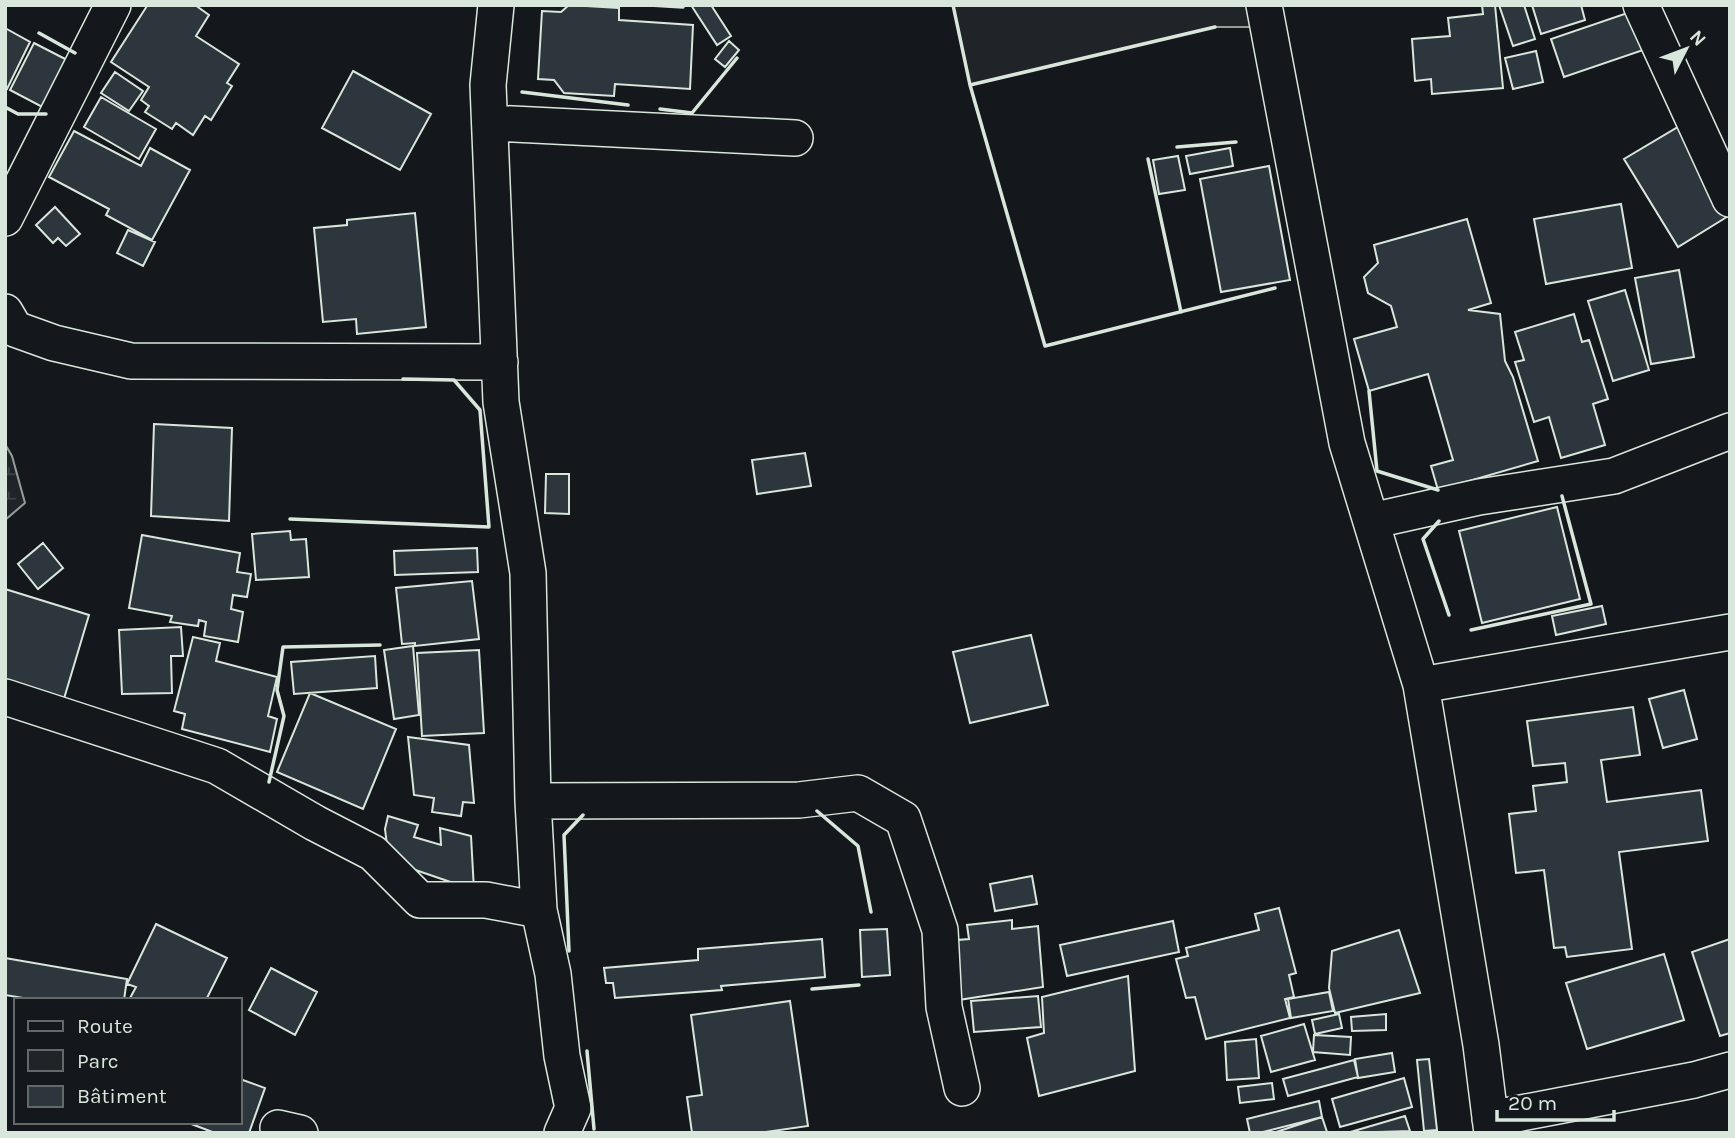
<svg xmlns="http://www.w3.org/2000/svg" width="1735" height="1138" font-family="Karla,sans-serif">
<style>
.green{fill:#202428;stroke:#939e99;stroke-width:2}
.wetland{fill:url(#wetland-marsh);stroke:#939e99;stroke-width:2}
.building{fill:#2c363c;stroke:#d8e6dc;stroke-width:2}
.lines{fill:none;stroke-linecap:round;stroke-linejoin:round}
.minor-casing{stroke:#d8e6dc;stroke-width:38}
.minor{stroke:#14181c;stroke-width:35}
.wall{stroke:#d8e6dc;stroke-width:3.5}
</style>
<defs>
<pattern id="wetland-marsh" width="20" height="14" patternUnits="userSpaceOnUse" patternTransform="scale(1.75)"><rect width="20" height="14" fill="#202428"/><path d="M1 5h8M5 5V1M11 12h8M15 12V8" fill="none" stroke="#404447"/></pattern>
</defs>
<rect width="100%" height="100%" fill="#14181c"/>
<path class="green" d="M953,5H1264L1268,27H1215L970,85Z"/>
<path class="wetland" d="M5,444L12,456L25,503L5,520Z"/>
<path class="building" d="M145,5H195L209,15L196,36L239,64L227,83L232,86L211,120L205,116L193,135L176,123L172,129L145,112L149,106L141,100L149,87L111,62L147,6Z
M569,5L619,8V20L693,25L690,89L615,84L614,96L564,93L554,80L538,79L542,11L561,12Z
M691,5H711L731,36L717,45Z
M1482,5H1495L1503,88L1432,94L1431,79L1415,81L1412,39L1450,36L1448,18L1483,14Z
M1499,5H1524L1535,39L1513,46Z
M1532,5H1581L1585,20L1541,34Z
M1645,7L1658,45L1564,77L1551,39Z
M5,28L30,42L7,89L5,88Z
M729,41L739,50L725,67L715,59Z
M34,43L73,63L48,110L10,90Z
M1536,51L1543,82L1513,89L1505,58Z
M353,71L431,114L400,170L322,128Z
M115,72L143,91L129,111L101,93Z
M101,97L156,129L139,159L84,127Z
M1683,124L1730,215L1678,247L1624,159Z
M74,131L141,166L150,148L190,170L152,240L106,215L109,209L49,177Z
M1230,148L1233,166L1190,174L1186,156Z
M1178,156L1185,190L1159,194L1153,160Z
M1269,166L1290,280L1221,292L1200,179Z
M1621,204L1632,268L1546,284L1534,219Z
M55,207L80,234L66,246L58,238L53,243L36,225Z
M415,213L426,327L357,334L356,319L323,322L314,228L347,225V220Z
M1467,219L1491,303L1468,310L1500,314L1505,361L1513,377L1538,461L1438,490L1431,466L1453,460L1428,374L1369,391L1354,339L1397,327L1391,306L1368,293L1364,277L1378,263L1374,245Z
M128,230L155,242L143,266L117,253Z
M1679,270L1694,357L1651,364L1635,278Z
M1625,290L1649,370L1613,381L1588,301Z
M1574,314L1582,342L1589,340L1608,399L1593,404L1605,445L1561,458L1549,417L1534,422L1515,362L1524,360L1515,332Z
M154,424L232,428L229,521L151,516Z
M805,453L811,486L757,494L752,460Z
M546,474H569V514L545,513Z
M1557,507L1580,599L1482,623L1459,531Z
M290,531L291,540L306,539L309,577L256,580L252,534Z
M142,535L240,553L237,572L251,574L247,597L233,595L231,609L243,612L238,642L204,636L206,622L199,620L198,626L170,622L172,616L129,608Z
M43,543L63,568L38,589L18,564Z
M477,548L478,572L395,575L394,551Z
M472,581L479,639L415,646V643L402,644L396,588Z
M5,589L89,615L63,702L5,685Z
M1602,606L1606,624L1556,635L1552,616Z
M181,627L183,656H171L172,693L122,694L119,630Z
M1031,635L1048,705L970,723L953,652Z
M193,637L220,643L216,661L277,677L268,716L277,719L270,752L182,729L185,714L174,711Z
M413,646L419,715L394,719L384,650Z
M479,650L484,733L422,736L417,653Z
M375,656L377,688L294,694L291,662Z
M1684,690L1697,739L1663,748L1649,699Z
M310,693L396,729L363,809L277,772Z
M1633,707L1640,755L1601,760L1607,802L1701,790L1708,841L1619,852L1632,949L1567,957L1565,947L1554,948L1544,870L1516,873L1509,814L1536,811L1533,786L1567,782L1565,763L1533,766L1527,721Z
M408,737L469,745L474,803L463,802L461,816L432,812L434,798L414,795Z
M388,816L418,825L414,837L441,845L440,828L471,836L474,890L389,861L385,829Z
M1032,876L1037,904L995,911L990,884Z
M1279,908L1296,973L1289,975L1294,997L1285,999L1290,1018L1206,1039L1195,997L1186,998L1176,959L1188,956L1186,948L1259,930L1255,914Z
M1012,920V929L1038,926L1043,987L952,1001L945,941L969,939L967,925Z
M1173,921L1179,952L1067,976L1060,945Z
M156,924L227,958L206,1000H129L136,987L127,984Z
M887,929L890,975L862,977L860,930Z
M1399,930L1420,993L1335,1013L1329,988L1332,951Z
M822,939L825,977L721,986L722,990L615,998L613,983H606L604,968L698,960V949Z
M1730,939V1033L1720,1036L1692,952Z
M1664,954L1684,1020L1587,1049L1566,983Z
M5,958L127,979L124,1000H35L5,995Z
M271,968L317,992L295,1035L249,1010Z
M1128,976L1135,1071L1039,1096L1027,1038L1044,1033L1042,997Z
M1329,992L1333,1011L1291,1018L1288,999Z
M1038,996L1041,1027L974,1032L971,1001Z
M790,1001L808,1126L759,1133H692L687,1097L702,1095L691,1015Z
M1339,1014L1342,1028L1315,1034L1312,1020Z
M1386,1014V1030L1352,1031L1351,1017Z
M1304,1024L1315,1060L1271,1072L1261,1036Z
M1314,1035L1351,1037L1350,1055L1313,1052Z
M1256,1039L1259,1078L1227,1080L1225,1042Z
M1392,1053L1395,1072L1358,1078L1355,1059Z
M1429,1059L1437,1130L1424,1131L1417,1060Z
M1354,1060L1358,1077L1288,1096L1283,1079Z
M1404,1078L1412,1107L1340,1127L1332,1099Z
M240,1079L265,1088L249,1133H215L186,1122H240Z
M1272,1083L1274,1099L1240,1103L1238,1087Z
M1319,1101L1322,1117L1259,1133H1250L1247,1119Z
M1405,1116L1410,1131L1347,1133Z
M1322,1117L1327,1132L1323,1133H1273Z"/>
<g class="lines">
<g class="minor-casing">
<path id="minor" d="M496,5L488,85L501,402L528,573L533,801L539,910L553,974L562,1056L573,1108L562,1133
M1264,5L1347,443L1421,685L1481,1045L1492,1133
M1641,5L1730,199
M491,123L795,138
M5,218L113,5
M5,312L15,329L54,343L131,361L500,362
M1371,521L1479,497L1614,476L1730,431
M1421,685L1730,632
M5,697L217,766L315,823L373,853L420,900H486L539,910
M533,801L799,800L858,793L903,819L940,930L944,1007L962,1088
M1490,1119L1694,1080L1730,1070
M278,1128L300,1133"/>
</g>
<use href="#minor" class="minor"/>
<path class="wall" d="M650,5L683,7
M953,5L970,85L1045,346L1275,288
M39,33L75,53
M970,85L1215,27
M522,92L628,105
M5,107L18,114H46
M660,109L692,113L737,58
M1177,147L1236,142
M1148,159L1181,312
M1369,391L1377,471L1438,490
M290,519L489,527L480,410L454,380L403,379
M1439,521L1423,539L1449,615
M1471,630L1591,604L1562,496
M269,782L284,716L277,690L283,647L380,645
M817,811L858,846L871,912
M569,951L564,835L583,815
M812,989L859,985
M587,1051L594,1129"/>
</g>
<rect width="1735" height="1138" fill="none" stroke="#d8e6dc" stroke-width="14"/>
<rect x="14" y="998" width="228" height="126" fill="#14181c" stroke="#626a69" stroke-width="2"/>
<rect x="28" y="1021" width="35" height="10" fill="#14181c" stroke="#626a69" stroke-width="2"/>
<text x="77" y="1033" font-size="21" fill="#d8e6dc">Route</text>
<rect x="28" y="1050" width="35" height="21" fill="#202428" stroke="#626a69" stroke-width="2"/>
<text x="77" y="1068" font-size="21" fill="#d8e6dc">Parc</text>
<rect x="28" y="1086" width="35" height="21" fill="#2c363c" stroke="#626a69" stroke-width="2"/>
<text x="77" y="1103" font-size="21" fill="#d8e6dc">Bâtiment</text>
<g transform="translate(1686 49) rotate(48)" stroke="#14181c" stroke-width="5" paint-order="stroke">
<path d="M0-5L12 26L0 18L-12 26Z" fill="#d8e6dc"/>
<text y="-10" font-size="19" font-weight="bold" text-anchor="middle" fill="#d8e6dc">N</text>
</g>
<path d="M1497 1110v10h117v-10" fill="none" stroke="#d8e6dc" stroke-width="3.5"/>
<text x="1508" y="1110" font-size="21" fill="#d8e6dc" stroke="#14181c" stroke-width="5" paint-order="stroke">20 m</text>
</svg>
